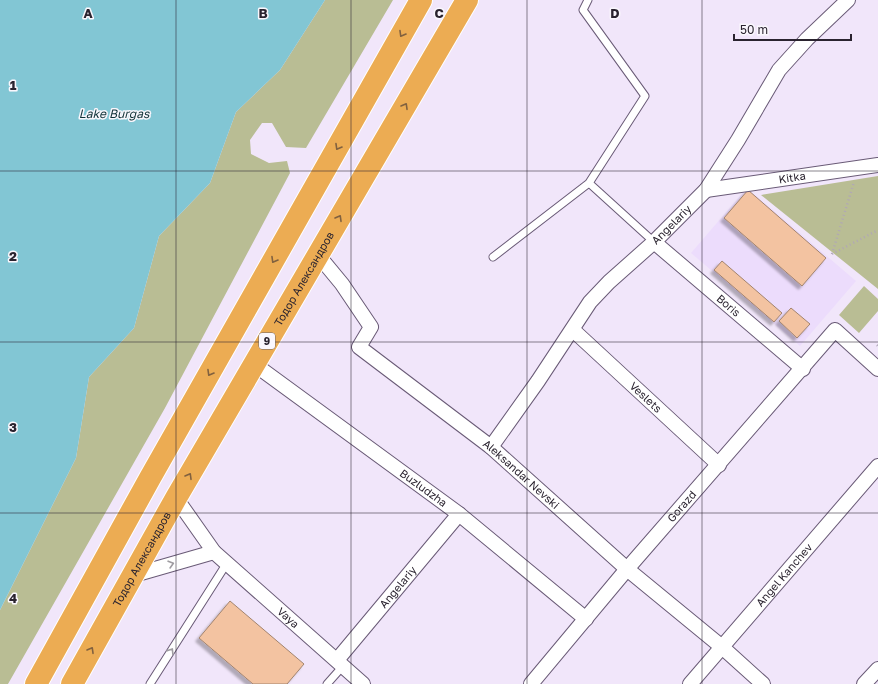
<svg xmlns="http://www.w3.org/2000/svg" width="878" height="684" font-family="'Golos Text',sans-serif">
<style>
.built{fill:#ecdcfc}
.green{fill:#b9bd94}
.water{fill:#82c6d4}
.building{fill:#f3c3a1;stroke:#a2846f;filter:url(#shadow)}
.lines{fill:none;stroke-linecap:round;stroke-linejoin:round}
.service-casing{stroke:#695a76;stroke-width:9}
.minor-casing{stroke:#695a76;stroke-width:16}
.trunk-casing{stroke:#fff;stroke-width:24}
.path{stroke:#b0a6b7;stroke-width:2.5;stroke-dasharray:1 3;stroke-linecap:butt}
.service{stroke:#fff;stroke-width:7}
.minor{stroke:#fff;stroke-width:14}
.trunk{stroke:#ecac53;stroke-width:22}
.oneway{stroke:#81613f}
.oneway2{stroke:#9f9ca1}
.grid{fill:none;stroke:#2a232f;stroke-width:1;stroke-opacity:0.55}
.labels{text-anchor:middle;stroke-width:3;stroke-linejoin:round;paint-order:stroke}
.shield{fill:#faf7fd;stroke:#68636d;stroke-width:1}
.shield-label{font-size:10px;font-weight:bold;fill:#2a232f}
.street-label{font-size:11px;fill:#2a232f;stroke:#faf7fd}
.water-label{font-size:12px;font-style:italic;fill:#12343a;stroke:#faf7fd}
.grid-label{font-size:13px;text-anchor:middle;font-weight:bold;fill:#2a232f;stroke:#faf7fd;stroke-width:3;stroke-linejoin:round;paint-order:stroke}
</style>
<defs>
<filter id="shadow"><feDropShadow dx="-3.5" dy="3.5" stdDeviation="1" flood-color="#0004"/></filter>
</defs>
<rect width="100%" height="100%" fill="#f1e6fa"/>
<path class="built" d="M747,188L856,281L800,346L691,253Z"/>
<path class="green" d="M325,0H393L306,148L286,147L272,123H262L250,140L251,154L269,163L287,161L290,173L165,408L8,684H0V610L76,458L89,377L134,328L159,236L210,183L236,112L280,70Z
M878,176V289L761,195Z
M864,286L878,299V311L859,333L839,315Z"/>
<path class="water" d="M0,0H325L280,70L236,112L210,183L159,236L134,328L89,377L76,458L0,610Z"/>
<path class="building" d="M748,190L826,258L802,286L724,218Z
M722,261L782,313L774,322L714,270Z
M791,308L810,324L797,338L779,321Z
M230,601L304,664L287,684H253L199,638Z"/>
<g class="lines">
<g class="service-casing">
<path id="service" d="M588,0L583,10L645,96L589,183L654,242
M493,257L589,183
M150,684L227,563
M327,684L343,666"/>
</g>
<g class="minor-casing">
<g id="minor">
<path id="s1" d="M706,190L878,165"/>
<path id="s2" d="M654,242L803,369"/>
<path id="s3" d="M318,255L342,284L371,327L359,347L491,447L627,569L722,647L763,684"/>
<path id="s4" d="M573,330L719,465"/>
<path id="s5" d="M254,364L459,514L586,619"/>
<path id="s6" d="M491,447L538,381L590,302L609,282L654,242L706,190L738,140L779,70L807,39L848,0"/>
<path id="s7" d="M176,498L214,552L363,684"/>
<path d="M134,575L214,552"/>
<path id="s8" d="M337,660L459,514"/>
<path id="s9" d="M531,684L627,569L835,330L878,369"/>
<path id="s10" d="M690,684L878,466"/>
<path d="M864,684L878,669"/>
</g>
</g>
<g class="trunk-casing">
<g id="trunk">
<path d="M36,684L150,478L421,0"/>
<path id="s11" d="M72,684L176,498L467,0"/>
</g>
</g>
<path class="path" d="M832,254L854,182
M832,254L878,230
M877,345L878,346"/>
<use href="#service" class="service"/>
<use href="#minor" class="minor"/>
<use href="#trunk" class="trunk"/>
</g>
<defs><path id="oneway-chevron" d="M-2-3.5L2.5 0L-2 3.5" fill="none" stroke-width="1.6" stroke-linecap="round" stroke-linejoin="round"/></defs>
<g class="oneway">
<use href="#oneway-chevron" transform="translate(402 34) rotate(120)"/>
<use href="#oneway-chevron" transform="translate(405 106) rotate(-60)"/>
<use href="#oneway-chevron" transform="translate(338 147) rotate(120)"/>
<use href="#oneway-chevron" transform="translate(339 218) rotate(-60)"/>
<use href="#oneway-chevron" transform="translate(274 260) rotate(120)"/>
<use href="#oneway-chevron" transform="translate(210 373) rotate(120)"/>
<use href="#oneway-chevron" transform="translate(189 476) rotate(-60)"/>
<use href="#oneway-chevron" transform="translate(91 650) rotate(-60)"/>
</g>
<g class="oneway2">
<use href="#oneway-chevron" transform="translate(171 564) rotate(-16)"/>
<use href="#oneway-chevron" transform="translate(171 651) rotate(-58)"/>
</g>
<path class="grid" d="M176,0V684M351,0V684M527,0V684M702,0V684M0,171H878M0,342H878M0,513H878"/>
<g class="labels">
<rect class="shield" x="259" y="333" width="16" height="16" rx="3"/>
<g class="shield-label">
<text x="267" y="345">9</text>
</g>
<g class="street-label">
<text dy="4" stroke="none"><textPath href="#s1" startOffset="87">Kitka</textPath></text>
<text dy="4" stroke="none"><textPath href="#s6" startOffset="288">Angelariy</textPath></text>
<text dy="4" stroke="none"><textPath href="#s11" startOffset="467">Тодор Александров</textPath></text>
<text dy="4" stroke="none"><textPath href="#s2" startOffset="98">Boris</textPath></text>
<text dy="4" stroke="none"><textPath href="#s4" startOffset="99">Veslets</textPath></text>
<text dy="4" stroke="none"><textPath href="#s3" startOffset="319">Aleksandar Nevski</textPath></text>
<text dy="4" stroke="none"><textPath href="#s5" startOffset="210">Buzludzha</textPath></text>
<text dy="4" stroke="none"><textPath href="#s9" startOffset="233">Gorazd</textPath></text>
<text dy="4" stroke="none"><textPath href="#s11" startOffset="143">Тодор Александров</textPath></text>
<text dy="4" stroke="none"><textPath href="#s10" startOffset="144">Angel Kanchev</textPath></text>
<text dy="4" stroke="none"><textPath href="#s8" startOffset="95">Angelariy</textPath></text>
<text dy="4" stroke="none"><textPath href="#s7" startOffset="165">Vaya</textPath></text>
</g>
<g class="water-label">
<text x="114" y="118">Lake Burgas</text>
</g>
</g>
<g class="grid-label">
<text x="88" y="18">A</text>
<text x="263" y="18">B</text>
<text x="439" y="18">C</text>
<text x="615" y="18">D</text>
<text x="13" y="90">1</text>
<text x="13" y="261">2</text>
<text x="13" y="432">3</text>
<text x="13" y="603">4</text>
</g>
<path d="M734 34v6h117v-6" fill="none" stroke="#2a232f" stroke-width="2"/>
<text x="740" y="34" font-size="12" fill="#2a232f" stroke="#faf7fd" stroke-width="3" paint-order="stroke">50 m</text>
</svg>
